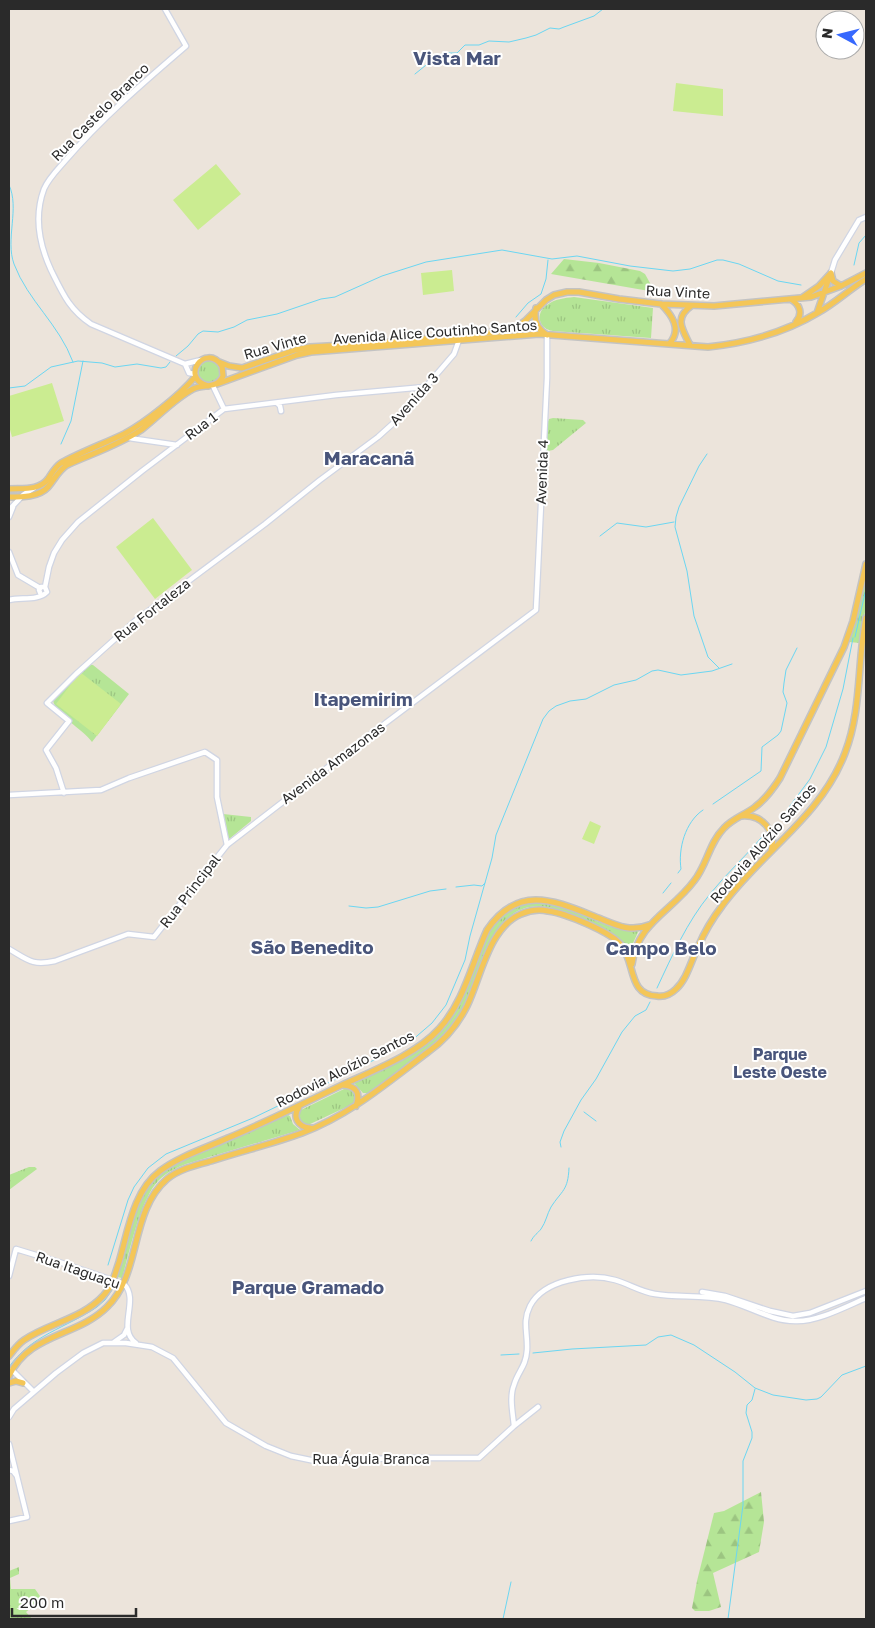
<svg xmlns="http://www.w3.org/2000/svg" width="875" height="1628" font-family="'Golos Text',sans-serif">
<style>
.grass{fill:url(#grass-tufts)}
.forest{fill:url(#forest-firs)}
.pitch{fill:#cbec91}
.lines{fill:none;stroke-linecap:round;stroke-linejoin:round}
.stream{stroke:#6bd6f2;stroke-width:1}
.minor-casing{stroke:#d0d5e3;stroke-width:7}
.major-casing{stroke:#c3c3c3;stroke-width:8}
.minor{stroke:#fff;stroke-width:4.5}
.major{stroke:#f4c658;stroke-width:5}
.labels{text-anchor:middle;stroke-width:4;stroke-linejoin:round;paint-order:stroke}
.street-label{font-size:14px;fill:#2a2a2a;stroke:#fff}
.quarter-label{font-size:16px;font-weight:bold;fill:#49557b;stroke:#fff}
.district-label{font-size:19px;font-weight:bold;fill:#49557b;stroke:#fff}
</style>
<defs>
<pattern id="grass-tufts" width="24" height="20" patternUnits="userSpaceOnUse" patternTransform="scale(1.25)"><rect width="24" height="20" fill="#b5e596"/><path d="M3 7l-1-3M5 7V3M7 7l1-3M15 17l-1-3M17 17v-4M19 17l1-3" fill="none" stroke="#9cc581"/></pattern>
<pattern id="forest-firs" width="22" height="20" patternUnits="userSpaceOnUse" patternTransform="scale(1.25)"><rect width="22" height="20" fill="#b5e596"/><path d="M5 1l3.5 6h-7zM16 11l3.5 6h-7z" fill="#9cc581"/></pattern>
</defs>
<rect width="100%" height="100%" fill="#ece4db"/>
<path class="grass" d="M574,297L653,308L651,338L553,331C538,329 535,313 547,305C555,299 564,298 574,297Z
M197 372a12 12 0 1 1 24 0a12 12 0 1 1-24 0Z
M553,418L583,420L586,423L553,450L548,451L546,450L547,424L549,419Z
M866,573V606L860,643L849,642Z
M88,664L93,665L129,694L92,742C83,729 55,715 53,700Z
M223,814L251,817V821L228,840Z
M538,902C546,903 554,903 561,906C587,914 611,933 639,930L629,952C618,931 596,926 576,918C567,914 558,909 548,907C486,897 484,982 458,1018C436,1050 400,1071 369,1093H363L354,1083C386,1068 421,1055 445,1027C463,1006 470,980 480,955C485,941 490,928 500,918C511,907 524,903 538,902Z
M346,1088L352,1089L356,1094L355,1100L353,1104L308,1125L301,1123L298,1116L301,1110Z
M288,1115L290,1116L293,1124L300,1130L186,1164C176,1168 167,1172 159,1180C140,1199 130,1251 122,1278L117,1277L138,1204L143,1193L155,1178L177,1162Z
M29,1167H35L37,1169L9,1190V1175Z
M19,1567V1574L10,1578L11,1589H35L42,1599L26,1612L32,1619H9V1571Z"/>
<path class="forest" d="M564,259L599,263L640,271L645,274L655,292L551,274Z
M761,1492L764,1522L759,1552L713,1573L721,1607L709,1611H695L692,1608L697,1581L714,1513L724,1511Z"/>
<path class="pitch" d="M676,83L723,89V116L673,111Z
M216,164L241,194L198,230L173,200Z
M452,270L454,291L423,295L421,273Z
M52,383L64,421L12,437L9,426V396Z
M153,518L192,570L155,599L116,547Z
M80,672L121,704L97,736L56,704Z
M590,821L601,826L594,844L582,839Z"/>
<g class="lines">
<path class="stream" d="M415,74L436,57L444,53H457L465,45H479L489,41L509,42L526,38L536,35L550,28L559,29L564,27L594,16L603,9
M9,185C20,208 5,239 14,264C28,301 59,324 73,362
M854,265L859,243L866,235
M516,317L528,303L541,294L546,279L548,260
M176,356L188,346L198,334L203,331L218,332L234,327L247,320L277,314L321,299L335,297L382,276L426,262L502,250L552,259L577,256L630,266L673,271L690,269L717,260H723L739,264L778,281L801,285
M9,388L25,386L51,367L78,361L102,363L115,367L137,364L161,368L166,367L170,362
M61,444L71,421L83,361
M707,454L699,466L679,507L676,517L675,527L687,571L694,616L708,657L719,668
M600,536L617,523L646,527L674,522
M855,637L866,589
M713,804L761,771L762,747L778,735L781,731L787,703L783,692L784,683L786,670L797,648
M784,814L810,779L826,747L843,689L853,638
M749,853L755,862
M678,873L681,869C678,849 685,822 703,810
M456,887L474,885L482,886L485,883
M663,893L671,883
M349,906L366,908L378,907L430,891L446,889
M657,988C672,956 687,922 710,894C726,874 745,857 762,837
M318,1088L410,1042L432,1023L446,1005L465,960L470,936L492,858L496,835L543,719L549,711L556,706L570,701L586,699L614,685L636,680L652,671L658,670L681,675L712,671L732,664
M584,1112L596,1121
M561,1147L560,1142L564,1131L581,1100L596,1079L622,1032L635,1016L646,1010L650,1002
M531,1241C534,1235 538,1233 541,1229C546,1222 547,1214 551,1207C562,1190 568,1191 569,1168
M108,1265L128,1200L134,1187L148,1168L166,1154L253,1118L309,1091
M533,1353L572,1349L646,1345L658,1337L671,1335L694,1345L735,1372L755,1388L773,1395L806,1400L817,1399L821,1397L842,1375L866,1366
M501,1355L519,1354
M9,1367C31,1335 66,1328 97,1307L105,1300L114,1287
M503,1619L511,1582
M728,1619L743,1505V1461L752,1438V1432L746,1413L747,1405L752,1400L755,1389"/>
<g class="minor-casing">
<path id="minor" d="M165,9L186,46C144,82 101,119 65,161C58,169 48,179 44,189C34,216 39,244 51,270C63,294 69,309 91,324L185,364L189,373L195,374
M831,273L835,260L859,220L866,217
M185,364L201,360
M213,386L224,409
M277,403L280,406L281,411
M129,438L177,445
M9,510L23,495L34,488
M9,517L13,507
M9,552L18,575L40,588
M45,587L49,567L54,553L62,540L78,522L142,471L224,409L336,395L425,387
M9,600C21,597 38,601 47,592L45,587H41L39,590L41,595
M64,793L56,768L46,750L69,721L47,703L76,674L135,621L265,524L320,480L378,437L399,418L454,354L459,340
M9,795L101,790L129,778L205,752L217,760V797L227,845
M9,949C28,960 32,966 55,961L128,934L154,937L227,845L367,737L536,610L547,378V335
M9,1276L16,1249L62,1263L124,1284C140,1300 116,1329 136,1343
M702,1292L725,1296L770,1311L793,1316L810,1313L866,1291
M114,1342L124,1335L127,1329
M12,1370L34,1392
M9,1417L14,1409L56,1373L83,1353L103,1343H126L152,1347L173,1358L226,1423L266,1446L291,1456L315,1461L400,1458H479L514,1426L538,1407
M514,1426C513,1414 509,1397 514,1385C518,1371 526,1367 527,1350C528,1333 522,1322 530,1306C544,1279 590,1273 615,1280C629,1284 641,1292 655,1294C678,1298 703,1294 726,1300C749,1306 771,1321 795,1321C817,1322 845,1307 866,1298
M9,1444L27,1517L9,1521
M9,1470L13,1471L16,1475"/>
</g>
<g class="major-casing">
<path id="major" d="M831,273L833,281L841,286
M803,297L819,286L831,273
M792,300C800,305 803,314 796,322
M661,304C672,315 682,329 670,343
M536,308C533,320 537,329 547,335
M817,313L829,278
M690,345C682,329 674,318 691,306
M219,362L229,366L242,368L295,350L310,347L380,343L506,331L514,329L525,321L546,300L554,295L567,292H579L619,299L661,304L714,306L811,297L841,286L866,273
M217,384L297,355L311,352L539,334L708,347C746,343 786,332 819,312C835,303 850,289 866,279
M9,489C22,488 39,491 48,479C52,473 55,467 61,463C81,452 103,444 124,434C145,423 180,395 195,377
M9,497C22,497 39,497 48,487C55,479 58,471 67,465C91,454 119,445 141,430C158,417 174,399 193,389C204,383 216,390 223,376L222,366C205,342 179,378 208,386
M741,816C762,814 777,831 771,851
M632,964C637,923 672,911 694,881C707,865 709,843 724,828C733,818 745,815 755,807C766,799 773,789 780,778L844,647L853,621L866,564
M343,1085C356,1086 361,1093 356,1106
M299,1107C292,1117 298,1127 310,1128
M9,1356C13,1351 18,1344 24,1340C49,1323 82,1319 103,1296C112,1287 115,1274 119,1262C128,1232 133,1191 160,1171C180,1156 206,1148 228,1138C267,1122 304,1103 342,1085C372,1071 417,1054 439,1029C464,1002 472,963 487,930C520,882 557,902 601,919C618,926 631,932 649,925
M9,1376C29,1333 77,1337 107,1307C142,1273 129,1212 167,1179C179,1169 196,1165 211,1161C241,1151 272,1144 302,1133C350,1115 388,1082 428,1052C445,1040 458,1024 467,1006C481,977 489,927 521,914C530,910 539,909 548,911C565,913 611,932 621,945C636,962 627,995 657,996C664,997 671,994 676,989C687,979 691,961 698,947C704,933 712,919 722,906C761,852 821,817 845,753C862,709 857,663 866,618
M9,1383L16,1381L23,1383"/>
</g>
<use href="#minor" class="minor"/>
<use href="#major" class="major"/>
</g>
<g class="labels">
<g class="street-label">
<text transform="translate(100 112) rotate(-45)" y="5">Rua Castelo Branco</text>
<text transform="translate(678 292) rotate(3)" y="5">Rua Vinte</text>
<text transform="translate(435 332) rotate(-4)" y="5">Avenida Alice Coutinho Santos</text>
<text transform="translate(275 346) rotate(-16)" y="5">Rua Vinte</text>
<text transform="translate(414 399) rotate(-48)" y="5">Avenida 3</text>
<text transform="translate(201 426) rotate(-37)" y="5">Rua 1</text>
<text transform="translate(542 472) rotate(-88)" y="5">Avenida 4</text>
<text transform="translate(152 610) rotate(-38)" y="5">Rua Fortaleza</text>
<text transform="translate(333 763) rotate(-37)" y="5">Avenida Amazonas</text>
<text transform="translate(763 843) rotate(-49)" y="5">Rodovia Aloízio Santos</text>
<text transform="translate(190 891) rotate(-52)" y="5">Rua Principal</text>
<text transform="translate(345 1069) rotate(-27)" y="5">Rodovia Aloízio Santos</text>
<text transform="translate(78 1270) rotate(19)" y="5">Rua Itaguaçu</text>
<text x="371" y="1464">Rua Águia Branca</text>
</g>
<g class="quarter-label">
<text x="780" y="1060">Parque<tspan x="780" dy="18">Leste Oeste</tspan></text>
</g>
<g class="district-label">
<text x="457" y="65">Vista Mar</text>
<text x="369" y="465">Maracanã</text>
<text x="363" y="706">Itapemirim</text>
<text x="312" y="954">São Benedito</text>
<text x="661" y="955">Campo Belo</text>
<text x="308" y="1294">Parque Gramado</text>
</g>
</g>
<rect width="875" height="1628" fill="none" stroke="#2a2a2a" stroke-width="20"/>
<g transform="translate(840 35) rotate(277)"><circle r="24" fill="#ffffff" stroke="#aaaaaa"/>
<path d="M0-4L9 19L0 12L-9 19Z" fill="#3668fe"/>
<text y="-8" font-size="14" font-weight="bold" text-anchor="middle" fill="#2a2a2a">N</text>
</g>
<path d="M12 1608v8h124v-8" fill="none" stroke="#2a2a2a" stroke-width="2.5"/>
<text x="20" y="1608" font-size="15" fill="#2a2a2a" stroke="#ffffff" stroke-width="4" paint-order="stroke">200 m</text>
</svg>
